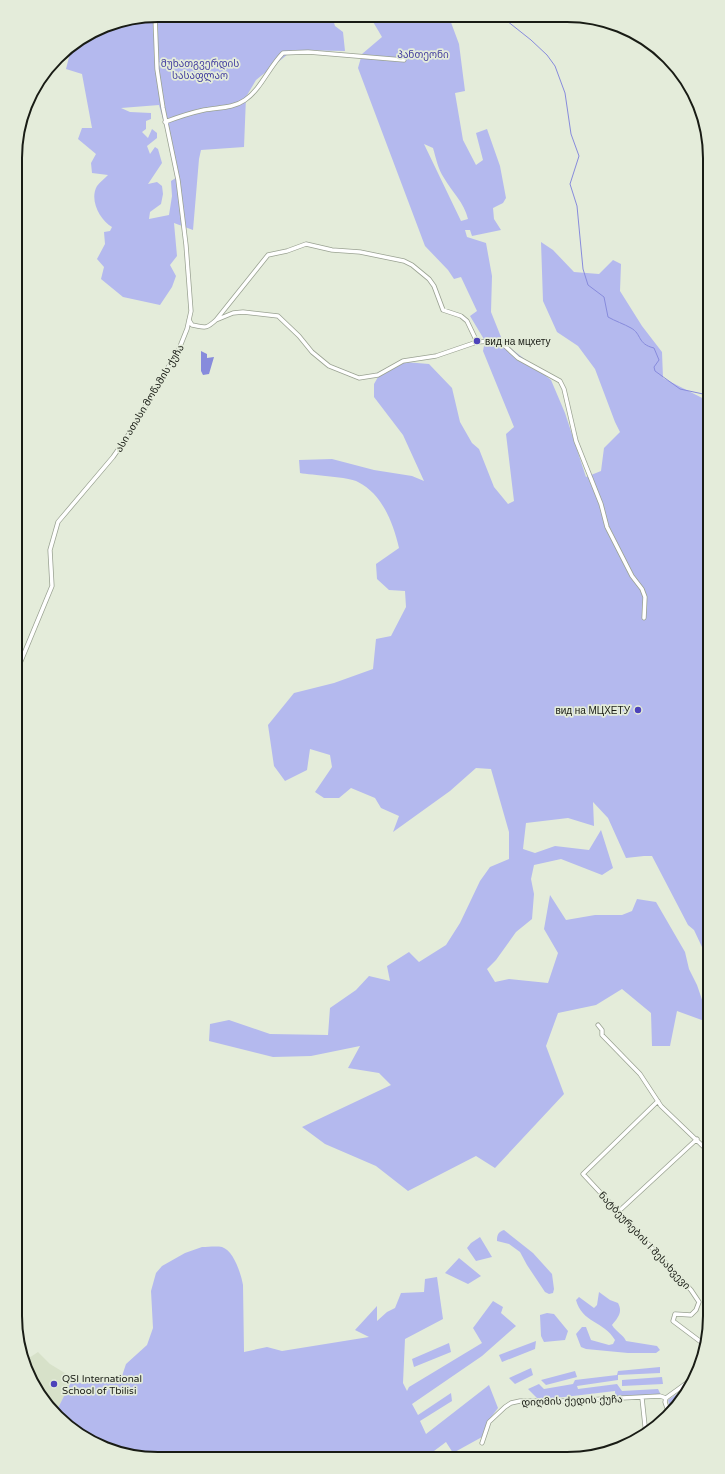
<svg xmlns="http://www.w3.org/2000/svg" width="725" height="1474" font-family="'Varela Round','Noto Sans Georgian',sans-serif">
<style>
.built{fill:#d7e1c9}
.green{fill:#b4b9ee;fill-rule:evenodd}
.water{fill:#878bdc}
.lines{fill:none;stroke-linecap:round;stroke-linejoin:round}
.stream{stroke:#878bdc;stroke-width:1}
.minor-casing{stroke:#9aa292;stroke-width:5}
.minor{stroke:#fff;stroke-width:3.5}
.poi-dot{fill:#4d43ba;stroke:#e4ecda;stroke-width:1.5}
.labels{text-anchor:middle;stroke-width:3.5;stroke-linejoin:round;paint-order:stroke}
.park-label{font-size:10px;fill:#4641a0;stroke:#e4ecda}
.poi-label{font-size:10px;fill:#191c15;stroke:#e4ecda;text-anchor:start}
.street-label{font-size:10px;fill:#191c15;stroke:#e4ecda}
.rim{fill:none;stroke:#191c15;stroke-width:2}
</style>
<rect width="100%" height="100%" fill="#e4ecda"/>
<path class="built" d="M38,1352L50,1364L73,1378L56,1412L23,1362Z"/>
<path class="green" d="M158,15L332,16L335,26L343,32L345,51L293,50L256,80L246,97L244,147L201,150L199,159L193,230L174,223L177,256L170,265L176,276L172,287L160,305L123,297L101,279L104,267L97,259L105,244L104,232L110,231L112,227C100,220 89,200 97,186C100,182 105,178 108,175L92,173L91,163L96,154L78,139L82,128H92L82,74L66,69L72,45L104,26ZM159,105L179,176L171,181L172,196L169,215L149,219L150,212L161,204L163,194L162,186L157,182L148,184L162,163L158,149L155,147L150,154L147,146L157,138V133L152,129L148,138L142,132L146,129V121L151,119V113L130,112L121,108Z
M373,16L449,17L459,44L465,91L455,93L463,140L476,165L483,160L476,133L487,129L500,166L506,198L503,203L493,208L494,219L501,230L472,236L470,230H465L467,237L486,243L492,276L491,312L503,342L551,380L565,413L586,477L601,471L604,448L620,432L615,422L595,369L578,346L557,332L543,301L541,242L553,250L574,272L599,274L613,260L621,264L620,291L642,326L662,352L663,378L710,402V964L694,930L688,925L652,856H644L626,858L608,818L593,802L594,826L568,818L526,823L523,849L535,853L555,846L589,850L601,830L613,868L602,875L561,859L534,865L531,879L534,894L532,919L516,932L496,960L487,969L495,982L509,979L548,983L558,953L544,929L550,895L566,920L595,915H622L632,911L637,899L656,902L685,952L689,969L697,985L710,1023L677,1011L670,1046H652L651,1013L622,989L596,1005L558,1013L546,1046L564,1094L495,1168L476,1156L408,1191L376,1166L325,1144L302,1127L391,1085L379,1073L348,1068L360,1046L311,1056L273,1057L209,1041L210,1024L229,1020L270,1034L328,1035L330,1008L356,990L369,976L390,981L387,966L409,952L419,962L446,945L460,923L480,881L490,867L509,859V832L491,769L476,768L450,791L393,832L399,816L381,808L375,798L351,788L339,798H324L315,792L332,767L330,755L310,749L307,770L285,781L274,766L268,725L294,693L334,683L373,669L376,639L391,636L406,607L405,591L389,590L377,579L376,564L399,548C393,522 382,494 358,482C350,477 311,475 300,473L299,460L332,459L374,470L412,476L424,481L403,435L374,397V384L378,377L387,368L405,362L429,364L452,388L460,422L472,443L479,449L494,487L508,504L514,501L506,434L514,427L483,351L485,341L470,316L477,311L461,277L454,279L448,270L425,246L358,68L362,54L382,37L372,20ZM424,144L433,148C436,158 438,169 444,178C452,192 464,202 468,219L461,221Z
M504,1230L533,1253L552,1274L554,1289L553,1293L549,1294L545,1292L527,1265L520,1252L509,1244L497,1241C497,1235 498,1232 504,1230Z
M480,1237L492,1257L476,1261L467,1248L471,1243Z
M202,1247C208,1247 216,1246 222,1247C234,1251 241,1274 243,1285L244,1352L267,1347L282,1351L369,1337L355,1330L377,1306V1321L387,1312L395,1308L401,1293L424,1292L425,1279L437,1277L443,1319L405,1339L403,1383L407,1391L409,1387L482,1343L473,1328L493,1301L503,1307L501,1313L516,1326L482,1356L412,1404L418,1415L451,1393L452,1401L420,1421L426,1434L489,1385L498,1408L492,1416L482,1437L453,1453L446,1442L434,1451L436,1457L440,1459L139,1458C108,1448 75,1440 56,1412L73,1378L82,1384L122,1376L126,1364L147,1345L153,1328L151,1291L156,1273L162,1266L185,1253Z
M459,1258L481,1276L468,1284L445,1273Z
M599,1292L610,1300L618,1303C623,1312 618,1318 612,1325C616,1332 624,1335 626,1341L657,1346L660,1350L656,1353H628L586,1349L581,1347L576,1334L582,1327H586L591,1340L609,1345L613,1344L615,1340C604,1321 582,1323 576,1300L579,1297L594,1308L597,1305Z
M547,1313L554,1314L568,1331L565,1340L544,1342L541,1336L540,1315Z
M536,1341L535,1349L502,1362L499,1355Z
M449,1343L451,1352L414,1367L412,1359Z
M660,1367V1373L618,1375V1380L577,1386L578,1389L617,1384L622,1391L658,1389L661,1395L615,1396V1391L539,1400L528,1389L539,1384L544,1389L573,1384L575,1380L617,1375L618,1371Z
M531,1368L533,1375L515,1384L509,1378Z
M575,1371L577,1377L546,1385L541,1380Z
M662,1377L663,1384L622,1386V1380Z
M691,1384L680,1403L671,1412L668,1400Z"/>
<path class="water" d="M201,351L207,354V358L214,357L209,374L203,375L201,371Z"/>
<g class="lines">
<path class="stream" d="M502,17L531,40L547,55L555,66L565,93L571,134L579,156L570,184L577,206L583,269L588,285L604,297L608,317C615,321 624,324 631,328C642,334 637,344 654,348L659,360L654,367L655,371L680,389L703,394C704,403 703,409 710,415"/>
<g class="minor-casing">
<path id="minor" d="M165,122C178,117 190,113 204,110C217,107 232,109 245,100C261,89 269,67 283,53L308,52L404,60
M189,320L192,325C205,327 205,330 216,320L268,255L287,251L306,244L332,250L360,252L404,261L412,265L429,279L434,286L443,310L461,316L467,321L477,342
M216,320L233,313L243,312L278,316L299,336L312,352L329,366L359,378L378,375L403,361L436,356L477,342L492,341L505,346L518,358L560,381L564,389L576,441L601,504L607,527L632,576L642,589L645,597L644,618
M16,673L52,586L50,550L58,522L113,457L129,434L179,349L187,329L191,311L186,245L178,180L163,108L157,69L155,16
M598,1025L602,1030V1035L640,1074L661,1106L710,1153
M658,1101L583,1174L691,1290L699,1302L696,1310L691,1315L675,1314L673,1321L705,1345
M618,1212L697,1139
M642,1398L646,1435
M666,1398L695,1377
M666,1398L665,1402L669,1414
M482,1443L489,1422L505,1407L511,1403L520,1401H565L660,1396L666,1398"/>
</g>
<use href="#minor" class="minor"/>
</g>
<g class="poi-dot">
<circle cx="477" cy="341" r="4"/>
<circle cx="638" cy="710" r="4"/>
<circle cx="54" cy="1384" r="4"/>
</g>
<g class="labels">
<g class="park-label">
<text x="423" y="58">პანთეონი</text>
<text x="200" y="67">მუხათგვერდის<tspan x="200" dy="12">სასაფლაო</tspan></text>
</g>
<g class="poi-label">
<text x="485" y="345">вид на мцхету</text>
<text x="630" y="714" text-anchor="end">вид на МЦХЕТУ</text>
<text x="62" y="1382">QSI International<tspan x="62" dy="12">School of Tbilisi</tspan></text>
</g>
<g class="street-label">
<text transform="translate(149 398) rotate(-59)" y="4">ასი ათასი მოწამის ქუჩა</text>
<text transform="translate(645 1240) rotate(47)" y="4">ნატბეურების I შესახვევი</text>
<text transform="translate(572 1400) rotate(-2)" y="4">დიღმის ქედის ქუჩა</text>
</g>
</g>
<path d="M0 0H725V1474H0ZM158 22H567A136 136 0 0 1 703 158V1316A136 136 0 0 1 567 1452H158A136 136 0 0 1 22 1316V158A136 136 0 0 1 158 22Z" fill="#e4ecda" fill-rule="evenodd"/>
<path class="rim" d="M158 22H567A136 136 0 0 1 703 158V1316A136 136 0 0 1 567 1452H158A136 136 0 0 1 22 1316V158A136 136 0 0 1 158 22Z"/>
</svg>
